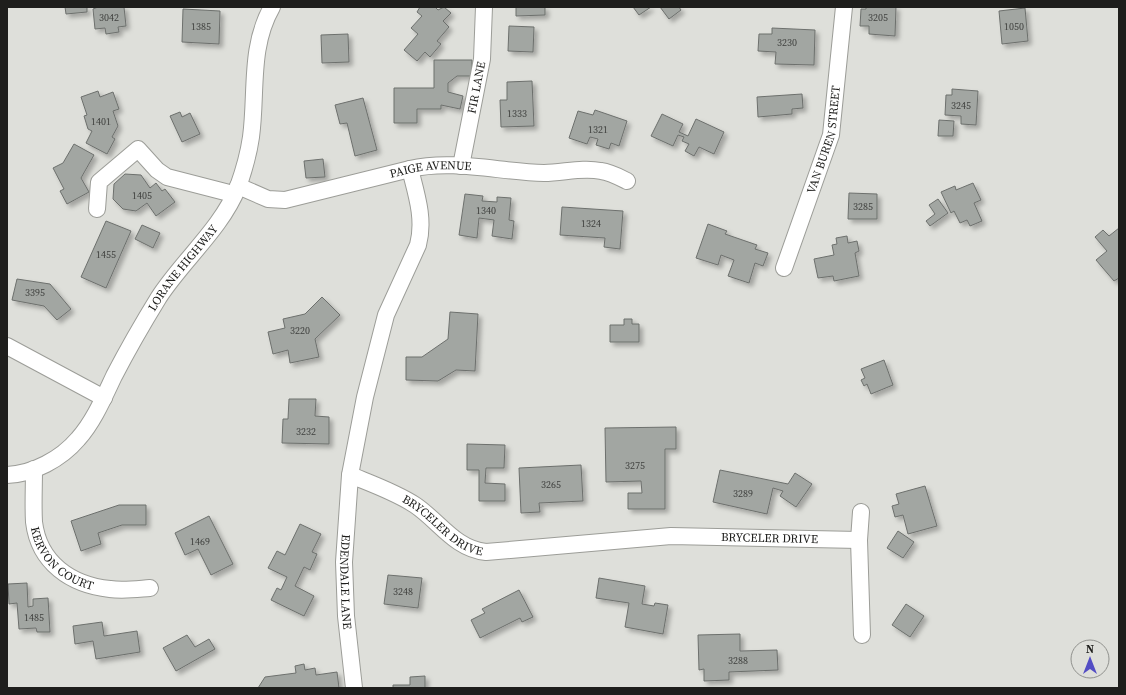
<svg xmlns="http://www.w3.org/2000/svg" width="1126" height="695" font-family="'Source Serif 4',serif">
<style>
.building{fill:#a2a6a2;stroke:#6d706d;filter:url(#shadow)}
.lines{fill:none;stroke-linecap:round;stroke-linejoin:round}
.minor-casing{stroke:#9c9d98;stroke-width:18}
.minor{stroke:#fff;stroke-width:16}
.labels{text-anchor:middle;stroke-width:4;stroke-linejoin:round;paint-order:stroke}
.number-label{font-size:10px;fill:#3f403e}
.street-label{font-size:12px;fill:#1e1e1c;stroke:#dedfda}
</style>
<defs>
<filter id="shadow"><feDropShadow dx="3.5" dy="3.5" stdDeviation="2" flood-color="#0004"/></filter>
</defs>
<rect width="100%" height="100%" fill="#dedfda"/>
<path class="building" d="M65,7H87V12L66,14Z
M98,7H124L126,26L118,27L119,32L106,34L105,28L95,29L93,9Z
M420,7H435L438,10L444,7L451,13L443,21L449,27L437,41L441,44L430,57L425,52L417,61L404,50L418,34L411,28L422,16L417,12Z
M516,7H545V15L516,16Z
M633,7H651L639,15Z
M660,7H679L681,10L669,19Z
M866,7H896L895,36L869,34V26H860L861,9H866Z
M1025,8L1028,41L1002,44L999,11Z
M183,9L220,11L219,44L182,42Z
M509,26L534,27L533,52L508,51Z
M772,28L815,30L814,65L775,64L776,52L758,51L759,34H772Z
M348,34L349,62L322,63L321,35Z
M434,60H472V76H457L448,83V92L463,96L460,109L441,105V109H417V123H394V88H434Z
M532,81L534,126L501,127L500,100H507V82Z
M952,89L978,91L976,125L961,124V116L945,115L946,95H952Z
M98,91L100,97L113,92L119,109L113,111L118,126L112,137L115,139L107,154L86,143L92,131L88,129L84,116L87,115L81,97Z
M802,94L803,108L792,109V114L758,117L757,97Z
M363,98L377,150L355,156L347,123L340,124L335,105Z
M595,110L627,121L619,146L611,143L609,149L596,145L598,139L590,137L587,144L569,138L578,111L593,115Z
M180,112L182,117L190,113L200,134L182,142L170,116Z
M662,114L683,124L679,132L688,136L696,119L724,132L714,154L699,147L694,156L685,151L689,144L682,141L684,137L678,135L673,146L651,136Z
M939,120L954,121L953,136H938Z
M74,144L94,155L81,178L89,192L67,204L60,191L64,189L53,168L63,163Z
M323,159L325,177L306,178L304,161Z
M125,174L141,175L150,188L156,183L162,191L165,189L175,202L156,216L147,203L136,211L123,209L113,199L114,184Z
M973,183L981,200L974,203L982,221L970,226L967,220L960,223L954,211L951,213L941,192L955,186L956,190Z
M849,193L877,194V219H848Z
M465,194L483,196L482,201L497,202V197L511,198L509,220L514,221L512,239L492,236L494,220L479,218L477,238L459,235Z
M938,199L948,213L930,226L926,221L935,214L929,205Z
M562,207L623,211L620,249L604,247L605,238L560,235Z
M106,221L131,231L106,288L81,277Z
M708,224L727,231L725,234L757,245L755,249L768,253L763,266L755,263L749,283L728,276L734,260L721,255L718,265L696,258Z
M142,225L160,233L153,248L135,239Z
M1119,228V278L1114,281L1096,260L1107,251L1095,237L1103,230L1109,236Z
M847,236L848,243L857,241L859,251L855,253L859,276L834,281L833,276L818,278L814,259L834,255L832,245L837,244L836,238Z
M17,279L50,284L71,309L57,320L44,306L12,300Z
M322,297L340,315L315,339L319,357L290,363L288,350L273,354L268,332L285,328L283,319L305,314Z
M450,312L478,314L475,371L456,370L438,381L406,380V357H422L448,339Z
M624,319H632V324H639V342H610V325H624Z
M884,360L893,385L871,394L867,384L864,386L861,380L865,378L861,369Z
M289,399H316L315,416L329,417V444L282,443L283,419H288Z
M676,427V449H665V509H628V493H642L641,481L606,482L605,428Z
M467,444L505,445L504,468H486L485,483L505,484V501H479V470H467Z
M581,465L583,501L539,503L540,512L521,513L519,468Z
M720,470L788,484L795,473L812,484L796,507L780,496L783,491L773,488L767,514L713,502Z
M925,486L937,526L908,534L903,515L895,517L892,506L899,504L896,494Z
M119,505H146V525H122L98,533L101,544L81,551L71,521Z
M209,516L233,564L211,575L198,549L185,555L175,533Z
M300,524L321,534L312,552L317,554L310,570L304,567L295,586L314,596L304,616L271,600L277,588L281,590L287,577L268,568L277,551L285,555Z
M898,531L914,542L903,558L887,548Z
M388,575L422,578L418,608L384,604Z
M599,578L645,586L642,604L654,606L655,603L668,605L663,634L625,627L629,603L596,598Z
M27,583L28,607L33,606V599L48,598L50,632H37L36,628L19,629L17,603L9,604L8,584Z
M519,590L533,617L522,622L520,618L480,638L471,620L485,613L482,609Z
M906,604L924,616L910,637L892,625Z
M102,622L104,636L137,631L140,652L96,659L93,641L75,644L73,626Z
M740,634V651L777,650L778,670L729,672V680L704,681V669L699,670L698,635Z
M187,635L195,647L209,639L215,649L176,671L163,648Z
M304,664L305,670L315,668L316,675L337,672L339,688H258L265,677L296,673L295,666Z
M425,676V688H393V685H410V677Z"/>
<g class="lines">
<g class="minor-casing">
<g id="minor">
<path id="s1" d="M461,166L482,59L484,7"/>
<path id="s2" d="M410,169C416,193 425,219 418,245L386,315L365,397L350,475C372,484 395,492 415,505C439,521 455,549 486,552L671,536L859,540"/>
<path id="s3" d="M238,186L268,199L285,200L410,169C453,159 500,172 544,173C563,173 582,167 601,171C610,172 619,177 627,181"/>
<path d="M97,209L99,182L138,149L157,170L167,177L233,194"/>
<path id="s4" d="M784,268L831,135L844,7"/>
<path d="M7,346L104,398"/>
<path id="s5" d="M34,469C34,487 33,505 34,522C39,563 71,585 110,589C123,591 137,589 150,588"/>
<path id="s6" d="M7,475C33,474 61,459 78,439C94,421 104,397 114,376C128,349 143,323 159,297C183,260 221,229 238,187C243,173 249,151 251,137C257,93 249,47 272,7"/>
<path id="s7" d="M350,475L344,562L346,616L354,688"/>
<path d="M861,512L859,540L862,635"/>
</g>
</g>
<use href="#minor" class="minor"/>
</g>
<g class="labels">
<g class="number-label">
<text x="109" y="21">3042</text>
<text x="878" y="21">3205</text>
<text x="201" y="30">1385</text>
<text x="1014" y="30">1050</text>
<text x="787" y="46">3230</text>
<text x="961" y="109">3245</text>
<text x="517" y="117">1333</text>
<text x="101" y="125">1401</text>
<text x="598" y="133">1321</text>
<text x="142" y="199">1405</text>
<text x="863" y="210">3285</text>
<text x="486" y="214">1340</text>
<text x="591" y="227">1324</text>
<text x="106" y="258">1455</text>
<text x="35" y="296">3395</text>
<text x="300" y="334">3220</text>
<text x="306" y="435">3232</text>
<text x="635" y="469">3275</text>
<text x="551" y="488">3265</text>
<text x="743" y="497">3289</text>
<text x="200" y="545">1469</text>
<text x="403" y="595">3248</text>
<text x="34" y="621">1485</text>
<text x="738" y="664">3288</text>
</g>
<g class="street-label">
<text dy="4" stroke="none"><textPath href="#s1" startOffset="80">FIR LANE</textPath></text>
<text dy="4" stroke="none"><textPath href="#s4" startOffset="135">VAN BUREN STREET</textPath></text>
<text dy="4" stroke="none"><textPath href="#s3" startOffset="199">PAIGE AVENUE</textPath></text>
<text dy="4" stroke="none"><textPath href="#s6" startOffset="283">LORANE HIGHWAY</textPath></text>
<text dy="4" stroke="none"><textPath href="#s2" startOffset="425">BRYCELER DRIVE</textPath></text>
<text dy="4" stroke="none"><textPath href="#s2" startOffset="761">BRYCELER DRIVE</textPath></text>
<text dy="4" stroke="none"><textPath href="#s5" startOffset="102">KERVON COURT</textPath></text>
<text dy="4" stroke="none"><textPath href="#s7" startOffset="107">EDENDALE LANE</textPath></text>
</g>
</g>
<rect width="1126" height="695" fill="none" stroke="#1e1e1c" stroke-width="16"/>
<g transform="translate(1090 659)"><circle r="19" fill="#dedfda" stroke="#91928e"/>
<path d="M0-3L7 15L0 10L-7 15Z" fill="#534dc4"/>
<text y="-6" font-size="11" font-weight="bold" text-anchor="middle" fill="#1e1e1c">N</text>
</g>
</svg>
